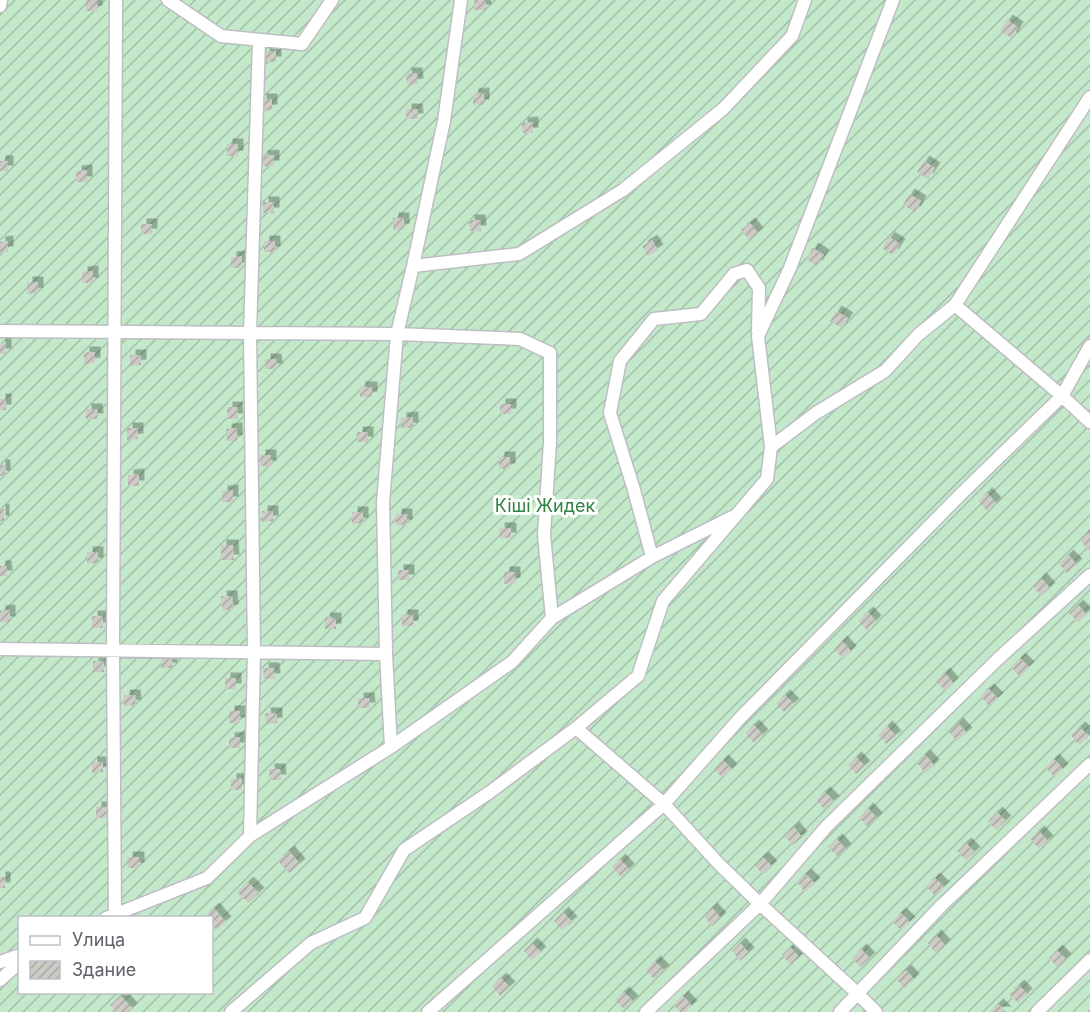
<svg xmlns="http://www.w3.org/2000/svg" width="1090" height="1012" font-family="Inter,sans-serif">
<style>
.garden{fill:url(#garden-furrows);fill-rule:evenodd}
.building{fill:url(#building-hatch);filter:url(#shadow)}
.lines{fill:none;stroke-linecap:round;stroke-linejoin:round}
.street-casing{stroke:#bcbec3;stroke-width:15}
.street{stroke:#fff;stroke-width:12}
.labels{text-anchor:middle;stroke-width:6;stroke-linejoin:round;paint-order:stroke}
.park-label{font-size:18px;fill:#318343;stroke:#fff}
</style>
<defs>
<pattern id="garden-furrows" width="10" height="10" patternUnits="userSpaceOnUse" patternTransform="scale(1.5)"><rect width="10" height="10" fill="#c4e9ca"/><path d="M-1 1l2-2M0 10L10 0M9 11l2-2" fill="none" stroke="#a2c0a8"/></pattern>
<pattern id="building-hatch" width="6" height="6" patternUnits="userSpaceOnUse" patternTransform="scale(1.5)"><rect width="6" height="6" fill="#cccbc5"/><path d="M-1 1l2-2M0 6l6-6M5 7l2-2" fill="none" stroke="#a9a8a4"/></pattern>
<filter id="shadow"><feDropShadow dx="5.5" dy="-5.5" stdDeviation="0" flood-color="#0004"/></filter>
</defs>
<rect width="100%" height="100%" fill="#f1f1e8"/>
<path class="garden" d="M0,0H1090V1012H0ZM20,918H212V992H20Z"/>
<path class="building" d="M86,0H97V11H86Z
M474,0H485L486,10H474Z
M1007,20L1018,27L1012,38L1000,31Z
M264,51H276V62H264Z
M406,73H417L418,84L407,85Z
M484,93V105H473V94Z
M261,99H272V110L261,111Z
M406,109H417L418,119H406Z
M533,122V133H522V123Z
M227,144H238V156H227Z
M274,155V166H263L262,156Z
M0,161H8V171H0Z
M924,161L935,168L928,179L917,172Z
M87,170V182H76V171Z
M909,194L921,201L915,212L903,205Z
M263,202H274V213H263Z
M393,218H404V229L393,230Z
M469,220H480L481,231H470Z
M750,223L758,233L749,240L741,230Z
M141,224H152V234H141Z
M889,237L900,244L893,255L882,248Z
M652,240L658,250L648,256L642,246Z
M8,241V252H0V242Z
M264,241H275V252H264Z
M813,248L824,255L817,266L806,259Z
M242,256V268H231V257Z
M93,271V283H82V272Z
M27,282H38V293L27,294Z
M836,311L848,318L841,328L830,321Z
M0,343H6V354H0Z
M84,352H95V363L84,364Z
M130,355H141V365L130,366Z
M265,359H276L277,369H265Z
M360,387H372V397H360Z
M0,399H6V410H0Z
M500,404H511V414H500Z
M227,407H237L238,419H227Z
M86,409H97L98,419H86Z
M413,417V428H401V418Z
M127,428H138V439L127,440Z
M237,428V441H227L226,429Z
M357,432H368V442H357Z
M260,455H271V466H260Z
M499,457H510V469H499Z
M0,465H5V476H0Z
M139,474V486H128V475Z
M233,490V502H222V491Z
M987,493L996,503L987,511L978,501Z
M4,509V521H0V510Z
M262,511H273V521L262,522Z
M352,512H363V523L352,524Z
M396,514H407V525H396Z
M499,528H511V538H500Z
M1088,532L1090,534V548L1088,550L1080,540Z
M221,545H233L234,560H221Z
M87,552H98V563L87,564Z
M1068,555L1077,564L1067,573L1059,564Z
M0,566H6L7,576H0Z
M398,570H409V580H398Z
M504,572H515V583L504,584Z
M1041,578L1050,588L1041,596L1033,586Z
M221,596H232L233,610H222Z
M1078,605L1086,614L1078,622L1069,613Z
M10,610V622H0V611Z
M868,612L876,621L867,630L858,621Z
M402,615H413V626H402Z
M92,616H103V628H92Z
M325,618H336V629H325Z
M842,641L851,651L843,659L834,649Z
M161,657H172V668H161Z
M1020,658L1029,667L1019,676L1011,667Z
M93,661H104V672H93Z
M263,668H274L275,679H264Z
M945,673L953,683L945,691L936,681Z
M225,678H236V689H225Z
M989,689L998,698L989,706L980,696Z
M124,695H135L136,705L124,706Z
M785,695L794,704L784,712L776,703Z
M358,698H369L370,708H358Z
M229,711H240V723H229Z
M265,713H277V723L266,724Z
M958,723L967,733L957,741L949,732Z
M754,725L763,735L754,743L745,733Z
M887,726L896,736L886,744L878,735Z
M1080,727L1089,736L1079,745L1071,735Z
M240,737V748H229V738Z
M925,755L934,765L926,773L917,763Z
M856,757L865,766L856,774L848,765Z
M1054,759L1063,769L1054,777L1046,767Z
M723,760L732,769L722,778L714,769Z
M92,762H103V772L92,773Z
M269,769H280L281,780H270Z
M242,778V790H231V779Z
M825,792L834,801L824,809L816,800Z
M96,807H107V818H96Z
M868,808L877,818L867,826L859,817Z
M997,812L1006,821L996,830L988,821Z
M794,827L802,837L793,845L784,836Z
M1039,831L1048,841L1039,848L1030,839Z
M837,839L846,849L837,856L828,847Z
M966,843L975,852L966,860L957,851Z
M289,851L300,864L289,873L278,861Z
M127,857H139V868H128Z
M763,857L772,866L763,874L754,865Z
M620,859L629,869L621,877L612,867Z
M806,874L815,883L805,892L797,882Z
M0,877H5V888H0Z
M935,878L944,887L934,895L926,886Z
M248,882L259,893L248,903L237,892Z
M214,908L226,922L216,930L212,925V918H203Z
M712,908L721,918L712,926L704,916Z
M563,912L572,922L562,930L554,921Z
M901,913L910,922L901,930L892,921Z
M936,935L945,945L936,953L928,943Z
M532,943L541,952L532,960L524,951Z
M740,943L749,953L740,961L732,951Z
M790,947L799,957L791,965L782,955Z
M861,949L870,958L860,967L852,958Z
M1057,950L1066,959L1057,967L1049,958Z
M655,961L664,970L654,979L646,970Z
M906,970L914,979L905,988L896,979Z
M501,978L510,987L500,996L492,986Z
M1019,985L1027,994L1018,1003L1009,994Z
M624,992L633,1001L624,1009L615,1000Z
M121,996L132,1008L128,1012H116L110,1005Z
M683,996L692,1006L685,1012H680L674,1005Z
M998,1004L1006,1012H989Z"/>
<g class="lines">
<g class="street-casing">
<path id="street" d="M168,0L221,36L302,44L332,0
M0,6L1,0
M413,266L519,254L623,190L723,109L792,36L805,0
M955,305L1062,396L1090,422
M0,331L397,334L520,339L550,353V442L544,535L552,618
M771,447L816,413L885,371L918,335L955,305L1090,97
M652,557L634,490L610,413L620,361L654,319L701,314L734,274L747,270L759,288L758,331
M0,649L386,654
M576,728L664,804L718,863L760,904L857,993L876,1012
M391,747L386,654L383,502L397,334L413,266L444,121L461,0
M250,836L254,652L250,333L259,40
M115,914L113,651L116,0
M106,918L207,878L250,836L391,747L512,662L552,618L652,557L732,517
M0,962L20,955
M0,980L20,962
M231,1012L311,943L365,918L404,850L490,792L576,728L638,676L663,601L767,479L771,447L758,336L790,268L893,0
M428,1012L664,804L741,717L959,496L1062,396L1090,346
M646,1012L760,904L827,826L998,659L1090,575
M840,1012L941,906L1090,764
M1037,1012L1090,960"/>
</g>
<use href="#street" class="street"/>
</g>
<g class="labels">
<g class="park-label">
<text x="545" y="512">Кіші Жидек</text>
</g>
</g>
<rect x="18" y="916" width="195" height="78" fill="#ffffff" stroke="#bfc0c3" stroke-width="1.5"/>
<rect x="30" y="936" width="30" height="9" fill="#ffffff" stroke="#bfc0c3" stroke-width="1.5"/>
<text x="72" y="946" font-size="18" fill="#5f6168">Улица</text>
<rect x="30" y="961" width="30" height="18" fill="url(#building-hatch)" stroke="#bfc0c3" stroke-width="1.5"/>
<text x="72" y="976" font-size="18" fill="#5f6168">Здание</text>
</svg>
